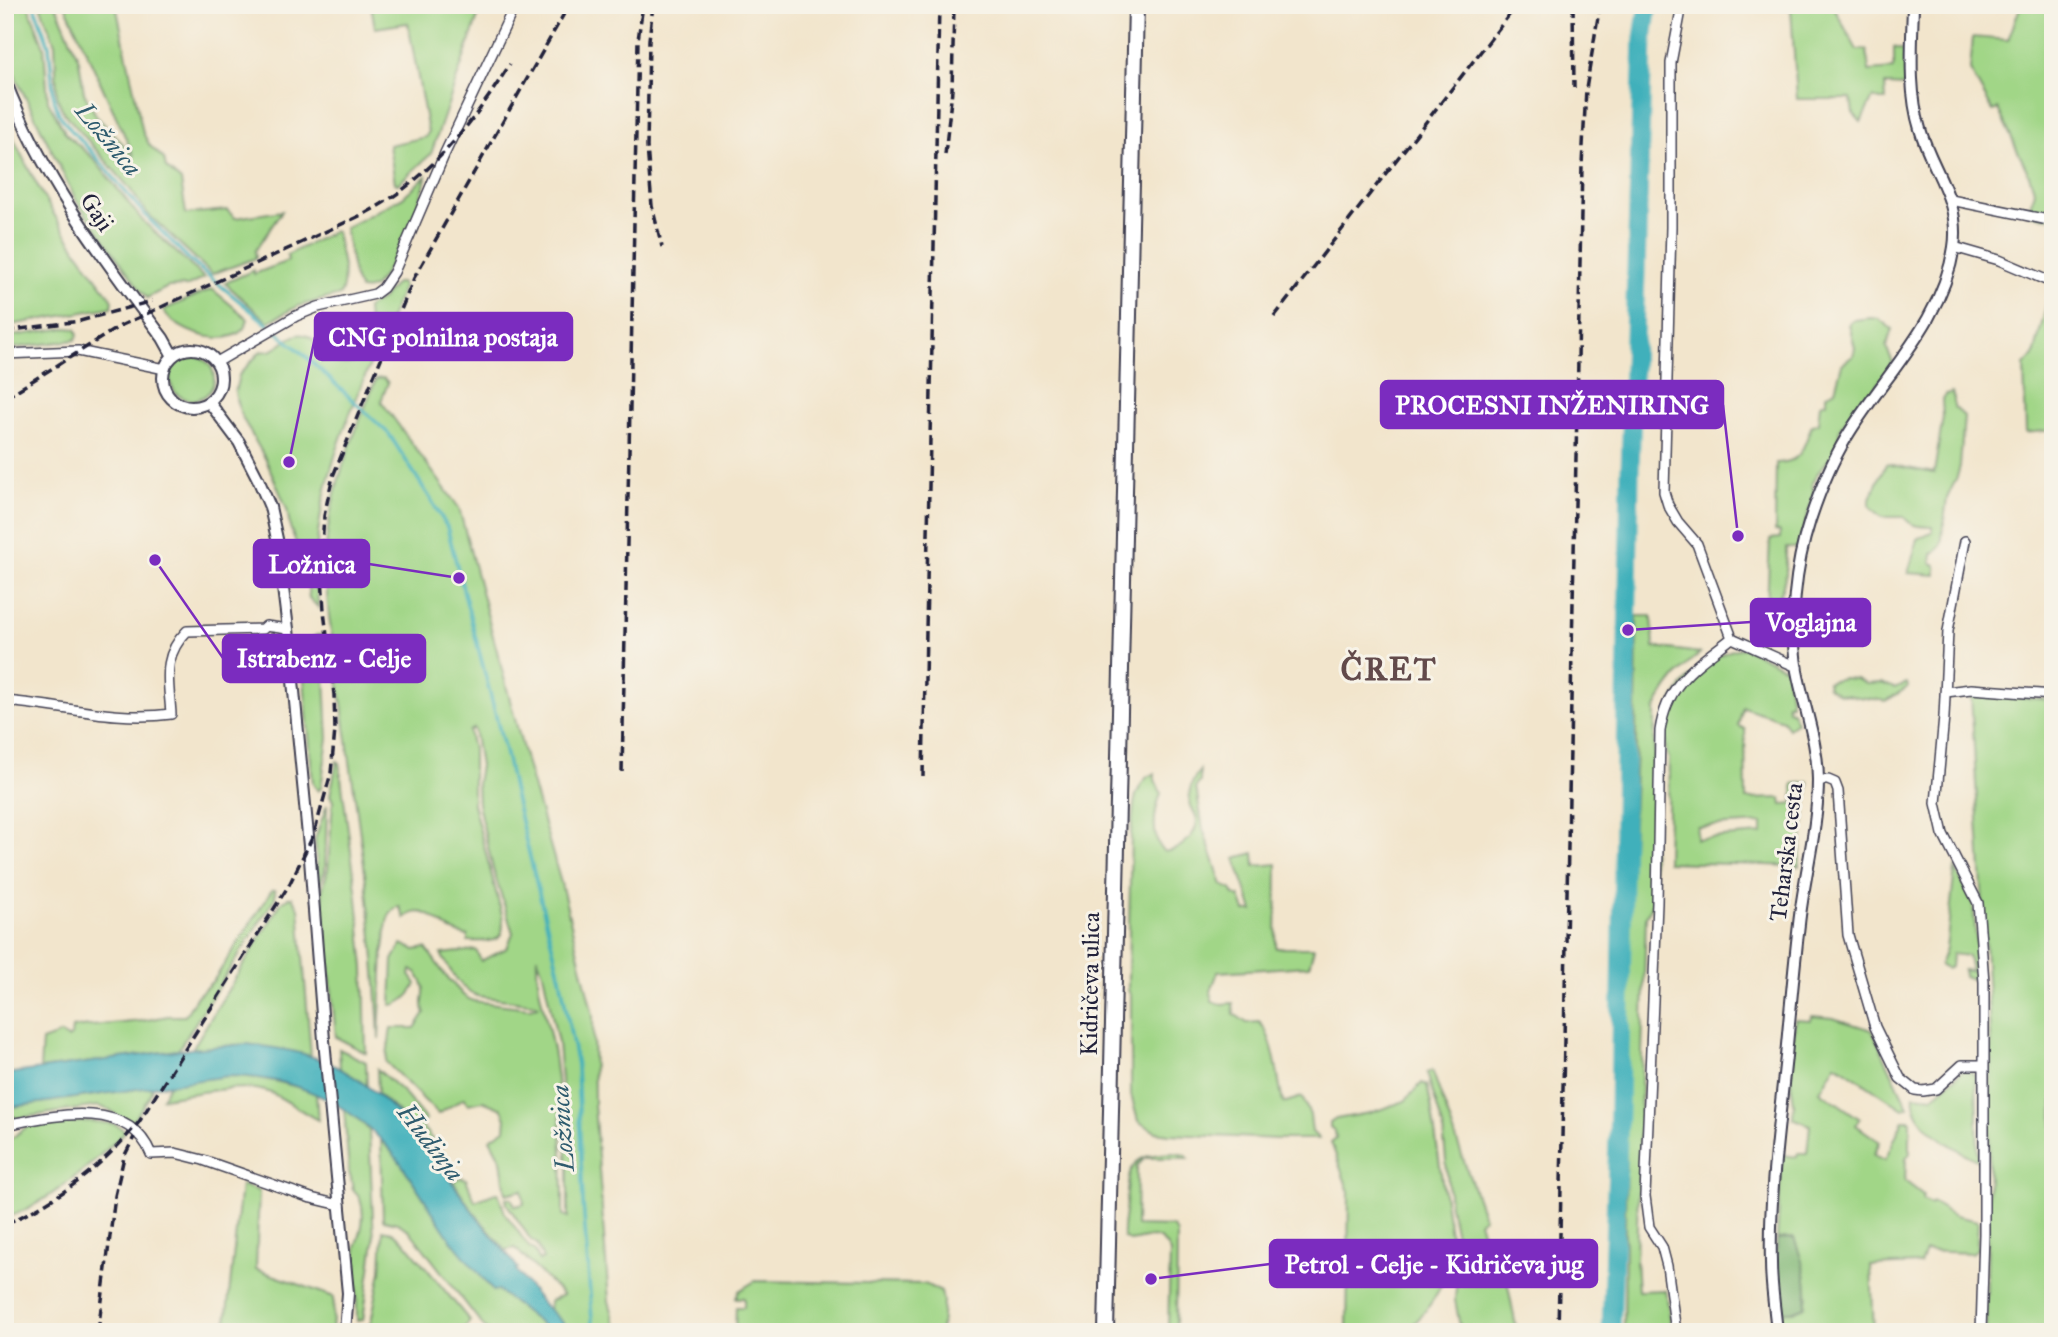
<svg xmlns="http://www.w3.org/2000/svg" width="2058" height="1337" font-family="'IM FELL Great Primer',serif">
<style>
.green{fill:#a1d687;stroke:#627c61;stroke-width:2;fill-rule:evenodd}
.forest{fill:#80b774;stroke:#516c58;stroke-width:2}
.water{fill:#40b0bb;stroke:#31697b;stroke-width:2}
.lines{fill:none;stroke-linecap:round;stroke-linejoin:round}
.stream{stroke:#40b0bb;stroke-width:3.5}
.river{stroke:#40b0bb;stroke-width:19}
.minor-casing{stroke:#413f51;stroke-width:12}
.tertiary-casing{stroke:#413f51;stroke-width:14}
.primary-casing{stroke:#413f51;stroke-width:18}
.minor{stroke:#fff;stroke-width:9}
.tertiary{stroke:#fff;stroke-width:10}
.primary{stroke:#fff;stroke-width:14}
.rail{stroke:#22223b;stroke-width:3.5;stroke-dasharray:10 5;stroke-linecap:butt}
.labels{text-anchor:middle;stroke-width:6;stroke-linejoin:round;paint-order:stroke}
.street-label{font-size:24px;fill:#22223b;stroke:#f7f3e8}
.water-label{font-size:26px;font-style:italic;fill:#2e5b6e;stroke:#f7f3e8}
.district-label{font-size:32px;font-weight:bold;letter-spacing:2px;fill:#624a4b;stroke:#f7f3e8}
.leader{fill:none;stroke:#7b2cbf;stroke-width:2.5}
.callout-dot{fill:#7b2cbf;stroke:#f7f3e8;stroke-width:2.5}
.callout{fill:#7b2cbf;stroke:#7b2cbf;stroke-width:2.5}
.callout-label{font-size:26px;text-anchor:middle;font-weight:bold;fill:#fff}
</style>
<rect width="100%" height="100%" fill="#f7f3e8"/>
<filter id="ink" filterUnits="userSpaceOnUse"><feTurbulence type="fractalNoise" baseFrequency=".0143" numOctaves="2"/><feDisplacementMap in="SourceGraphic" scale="14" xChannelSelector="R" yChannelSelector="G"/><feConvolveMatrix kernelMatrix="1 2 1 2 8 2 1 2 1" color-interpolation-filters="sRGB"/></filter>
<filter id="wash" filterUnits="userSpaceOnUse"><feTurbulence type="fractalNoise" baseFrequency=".00686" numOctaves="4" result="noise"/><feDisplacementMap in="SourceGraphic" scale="28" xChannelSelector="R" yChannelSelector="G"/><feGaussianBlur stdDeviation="1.57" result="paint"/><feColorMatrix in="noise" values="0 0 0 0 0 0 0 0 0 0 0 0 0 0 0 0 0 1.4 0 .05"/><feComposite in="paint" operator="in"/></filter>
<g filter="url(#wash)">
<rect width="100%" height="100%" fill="#f2e5cc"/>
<path class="green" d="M5,5H28L44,47L48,101L66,134L93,158L143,221L204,278L188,286L168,287L147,298L139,288L76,200L17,80L5,47Z
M40,5H56L79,60L84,93L97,117L134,156L65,5H116L143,133L150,146L164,159L166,168L181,181L186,214L227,210L235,218L282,211L255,251L256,258L212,274L148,214L127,185L64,113L57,98L55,44Z
M371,5H482L431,154L398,184L395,183L389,145L426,137L428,132L408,23L375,28Z
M1763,5H1835L1834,8L1857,50H1867L1869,71L1894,69V47L1905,51L1907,86L1885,85L1886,100H1880L1873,97L1861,122L1853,113L1851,99H1797L1791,9H1763Z
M2021,5H2053V218L2027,214L2035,192L2029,175L1998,109L1993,111L1970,70L1973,37L2008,40Z
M5,120C34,185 69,244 113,300L112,307L5,326Z
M426,176C424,197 390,272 375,286C370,290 366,290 360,289L355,281L345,228L403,197Z
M334,231L336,232C339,251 349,277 340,295L298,306L268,322L225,283L254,270V274L288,261L287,255Z
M396,283H401L403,287C363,386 301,498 319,608L309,598L306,569L290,527L287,509L266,460L243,419L237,403L235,392L239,375L261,351C278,356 290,328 308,336C319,342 329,355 338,363C344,364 351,365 356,361C363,357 372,340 371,331C371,323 366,317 367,308L383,298Z
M212,289L248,319C241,354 175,334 163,310Z
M2053,293V430L2026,433L2024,365L2034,356L2049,294Z
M1871,318L1879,319L1892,329L1886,347L1893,362L1873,391L1867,393L1840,428L1838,442L1831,457L1820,470L1812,483L1814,494L1798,548H1786V574L1777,606L1767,605L1770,539L1780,538V532L1775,531L1776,463C1803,463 1803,447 1812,425L1818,423L1820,404L1826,402V395L1835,390L1842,364L1853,356L1855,348L1849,324L1854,320Z
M66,328L76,329L78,335L75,340L5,349V337Z
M170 378a22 22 0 1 1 44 0a22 22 0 1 1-44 0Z
M384,378L388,383L381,401L459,508L528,768L561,883L593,1015L594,1104L609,1301L618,1332H573L549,1310L550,1301L563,1295L515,1248L505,1250L472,1210L453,1181L461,1177L466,1179L475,1201L498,1192L505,1213L529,1247L535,1251L539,1261L543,1259L537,1244L531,1240L507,1204L506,1198L512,1199L515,1206L524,1204L522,1190L506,1194L501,1160L490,1139L505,1129L506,1118L502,1109L483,1101L468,1104L464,1098L438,1114L386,1062L391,1028H415L425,1013C420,1003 425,998 424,989C424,983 419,977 416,972L411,970L410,975L416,984C412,994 402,1004 391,1005L393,960L402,944L415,950L426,948L445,975L464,996L473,1001L529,1008L538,1006L536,1004L477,996C459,988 450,970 441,954L476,950L481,961L507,948L513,933L493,869L478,804L477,783L480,766L474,728L469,731L473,749V804L502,915C507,946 491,941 468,941V936C461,934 452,932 446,927C433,917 421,905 405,918L399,906C380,916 389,936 383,952L379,1039C375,932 359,825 344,719C336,658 320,591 328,529C335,476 357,428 376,379ZM537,956L543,973L558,1043L568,1168V1217L563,1215C563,1165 562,1113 555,1063C551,1026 535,993 537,956Z
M1952,393L1954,399V407L1964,416L1960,466L1957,477L1947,498L1941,546L1932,554L1931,563L1936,565V575L1908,573L1918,539L1933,531V527C1921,526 1912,528 1904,517H1882L1870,506V498L1886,464L1934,473L1943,417L1942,401L1946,395Z
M1637,616H1652L1654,647L1700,653C1681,670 1665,687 1655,710L1652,906L1646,916L1636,1259L1638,1291L1666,1290L1672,1332H1624L1628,950L1636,748Z
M317,635H320L323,638L328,738L321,788L318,791L313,784L302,656L307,641Z
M1745,648L1786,668L1791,704H1787L1788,710L1792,711L1797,722L1788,729L1783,720L1743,707L1738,726L1745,729L1746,799L1781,798L1782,805L1794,804L1793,784L1809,782L1799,866L1667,862L1669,758C1664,751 1666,745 1665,736C1665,724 1668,709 1674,698C1687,676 1718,649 1745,648ZM1762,823V834L1696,839L1697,827Z
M1843,678L1856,679L1866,684L1881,683L1894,688L1907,683L1908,687L1886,701L1839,694L1828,687L1827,682Z
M1971,694L2053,700V1332H1986L1991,1051Z
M337,761L339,762L356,889L364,967L366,1053L336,1037L322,891L328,869L333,801L330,795Z
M1200,770V782L1196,787L1203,829L1222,885L1231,889L1234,895L1240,897L1245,911H1253L1235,858L1254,853L1255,866L1277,864L1276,948H1314L1309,966L1218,972L1211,991L1212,1002L1221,1004L1233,1003L1234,1014L1247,1023L1259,1022C1275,1036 1278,1082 1283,1103L1302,1097L1310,1115L1312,1132L1319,1139H1277L1169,1134L1156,1132L1138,1121L1131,1095V995L1128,990V977L1131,834L1134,805L1136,795L1141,785L1147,777L1155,773V780L1161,793C1155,810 1150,835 1163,851C1177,853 1196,837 1197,821C1197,816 1193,811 1191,806C1187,793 1192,780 1200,770Z
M327,805L325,870L319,887L315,839Z
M1955,868L1973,903L1980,982L1964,976L1963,970L1971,971L1968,956L1952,954L1951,967L1947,969L1940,965L1946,949Z
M272,890H275V898L178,1050L40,1069L42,1041L61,1034L68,1038L71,1036L72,1028L142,1021L168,1016H185L197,996L214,980Z
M289,897H292L299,908L311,1056L247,1044L192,1049L281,903Z
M1812,1016L1833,1018L1872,1030L1908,1107L1903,1109L1836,1064L1820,1091L1860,1119L1856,1125L1880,1142L1874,1155L1885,1160L1903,1120H1910V1153L1906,1159L1905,1181L1923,1195L1922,1200L1930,1204L1932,1202L1955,1216L1978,1221L1977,1249L1972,1253L1925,1251L1920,1264L1871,1266L1874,1332L1782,1330L1780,1311H1795L1808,1297L1805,1274L1794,1238L1777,1239L1782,1155L1797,1157L1798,1153H1807L1810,1125L1793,1118L1794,1103L1790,1074L1795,1019L1811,1020Z
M339,1049L366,1062L367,1087L340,1069Z
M377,1069L402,1091L426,1120L420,1124L447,1158L440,1164L399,1113L378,1094Z
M1432,1070L1484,1218L1479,1222L1489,1251L1495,1249L1507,1280L1517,1332H1461L1455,1300L1459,1251L1450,1206L1443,1127L1427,1073Z
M1964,1070L1973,1073L1976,1079L1978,1161C1955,1148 1910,1126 1914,1095L1933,1097Z
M228,1076C260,1076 286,1083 316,1093L318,1120C302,1112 287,1100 271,1093C244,1081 191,1095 162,1098L170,1083Z
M1422,1083L1427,1085L1431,1105L1451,1241C1451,1276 1432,1307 1407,1331L1347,1332L1349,1192L1331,1142L1336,1138L1335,1131L1330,1127V1123L1336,1119L1370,1113L1405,1101Z
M153,1086L149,1097L130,1125L110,1110L98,1106L5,1120V1108Z
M344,1108L354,1114L369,1130L374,1241L363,1320L357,1321L356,1247C361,1234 366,1215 360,1199C359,1197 354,1190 353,1189C351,1183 353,1179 349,1173Z
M90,1121L115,1124L124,1130V1133C92,1164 48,1204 5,1218V1143L28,1126Z
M381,1140L399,1160L448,1235L493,1291L497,1290L551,1332H488L409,1230L397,1223L383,1220Z
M1173,1153L1186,1155L1188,1158H1145L1137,1166L1136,1226L1173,1227L1177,1233L1176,1332H1168L1170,1252C1158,1229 1149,1239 1129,1241L1123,1237C1122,1225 1125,1216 1126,1204C1129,1165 1130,1155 1173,1153Z
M241,1185L259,1191L256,1269L334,1297L332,1332H225Z
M383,1230L392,1232L404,1241L470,1321L462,1332L397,1330L394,1332H369L381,1271Z
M755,1281L925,1284L941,1292L943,1301L941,1332H735L736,1307H744V1298H736L739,1291Z"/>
<path class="forest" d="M1794,1238C1802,1259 1811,1284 1805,1307L1795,1311H1780L1776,1265L1777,1239Z"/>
<path class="water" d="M247,1044C268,1047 290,1049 310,1056C384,1079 429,1149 471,1209C486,1229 503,1248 518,1268L516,1270L542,1303L573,1332H551L497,1290L493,1291C478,1272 460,1253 446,1233C430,1209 416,1184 399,1161C358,1106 296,1076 228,1076L5,1108V1074L178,1050Z"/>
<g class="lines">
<path class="stream" d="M34,5L49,46L54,100L59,114L71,130L93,153L145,215L192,262L301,352L389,434L430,498L447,527L507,759L513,789L560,977L577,1066L583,1203L593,1332"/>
<path class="river" d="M1611,1332L1619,1110L1630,471L1643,38L1648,5"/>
</g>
</g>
<g filter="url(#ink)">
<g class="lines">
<g class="minor-casing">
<path id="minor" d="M1951,200L2053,221
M1954,247L1999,260L2053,283
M5,354L78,351L165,369
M217,362L296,316L318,307L375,294L383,288L394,272L445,153L515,5
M1965,541L1948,631L1944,717L1936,803L1943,834L1978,903L1984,982V1234L1981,1332
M1732,638L1797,667
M1946,692L1971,689L2053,695
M5,701C60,705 116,722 171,714C169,681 161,657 187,631L263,629L266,626L288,629
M1818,780H1828L1835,783L1838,791L1848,935L1875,1027L1900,1078L1915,1090L1923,1091L1936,1089L1962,1065H1984
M5,1125C52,1116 128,1097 151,1154L175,1153L203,1160L311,1198L340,1205
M1676,1332L1667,1266L1662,1247L1649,1227L1645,1196L1657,903L1660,731C1667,682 1696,666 1732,638L1697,544L1678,522L1668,505L1664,492L1671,227V63L1682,5"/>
</g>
<g class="tertiary-casing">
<path id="tertiary" d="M5,80C43,179 100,254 163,338L173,356
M163 378a29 29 0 1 1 58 0a29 29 0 1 1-58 0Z
M209,402L239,442L258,479L270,507L277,539L288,629L309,846L324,1040L348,1293L345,1332
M1777,1332C1775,1309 1771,1286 1771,1263C1769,1193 1779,1124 1786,1056C1790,1012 1794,968 1799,924C1804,876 1818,829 1818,780C1818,744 1804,707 1797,671C1789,624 1795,566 1810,520C1819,493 1831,463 1846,438C1884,374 1942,324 1954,247C1961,200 1932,171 1920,129C1908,90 1912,46 1913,5"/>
</g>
<g class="primary-casing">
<path id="primary" d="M1106,1332L1136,5"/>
</g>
<use href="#minor" class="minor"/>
<use href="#tertiary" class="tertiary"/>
<use href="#primary" class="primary"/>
<path class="rail" d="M653,5L649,40L647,147L652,206L662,247
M1573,5L1574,88
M1493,13L1498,5
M945,155L952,90L954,5
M1274,317L1517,5
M5,331L80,321L152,301
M5,398L120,326L366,213C429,180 473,123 510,64
M622,772L638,40L643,5
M923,776L939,5
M5,1224C59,1201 102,1166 139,1122L289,885L314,834L331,773L335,730L334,694L324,611L321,559L324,516L333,476L414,278L569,5
M98,1332L115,1196L124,1157L134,1137
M1558,1332L1582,165L1586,89L1600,5"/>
</g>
</g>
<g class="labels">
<g class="street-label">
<text transform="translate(97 212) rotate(56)" y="8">Gaji</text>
<text transform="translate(1786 852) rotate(-83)" y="8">Teharska cesta</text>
<text transform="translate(1090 984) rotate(-89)" y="8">Kidričeva ulica</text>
</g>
<g class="water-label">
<text transform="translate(109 139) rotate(50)" y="9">Ložnica</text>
<text transform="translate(562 1128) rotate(-94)" y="9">Ložnica</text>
<text transform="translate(431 1142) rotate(52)" y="9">Hudinja</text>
</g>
<g class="district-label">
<text x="1389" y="680">ČRET</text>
</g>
</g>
<path class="leader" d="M289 462L315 337M1738 536L1723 405M459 578L369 564M1628 630L1751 622M155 560L223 658M1151 1279L1270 1264"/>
<g class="callout-dot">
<circle cx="289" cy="462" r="7"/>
<circle cx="1738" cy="536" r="7"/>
<circle cx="459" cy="578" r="7"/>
<circle cx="1628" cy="630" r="7"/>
<circle cx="155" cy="560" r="7"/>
<circle cx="1151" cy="1279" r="7"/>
</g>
<g class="callout">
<rect x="315" y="313" width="257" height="47" rx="7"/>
<rect x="1381" y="381" width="342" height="47" rx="7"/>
<rect x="254" y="540" width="115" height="47" rx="7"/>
<rect x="1751" y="599" width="119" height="47" rx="7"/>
<rect x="223" y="635" width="202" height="47" rx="7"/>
<rect x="1270" y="1240" width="327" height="47" rx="7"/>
</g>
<g class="callout-label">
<text x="443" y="346">CNG polnilna postaja</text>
<text x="1552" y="414">PROCESNI INŽENIRING</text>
<text x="312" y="573">Ložnica</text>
<text x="1811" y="631">Voglajna</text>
<text x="324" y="667">Istrabenz - Celje</text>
<text x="1434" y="1273">Petrol - Celje - Kidričeva jug</text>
</g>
<rect width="2058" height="1337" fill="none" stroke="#f7f3e8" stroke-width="28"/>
</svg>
